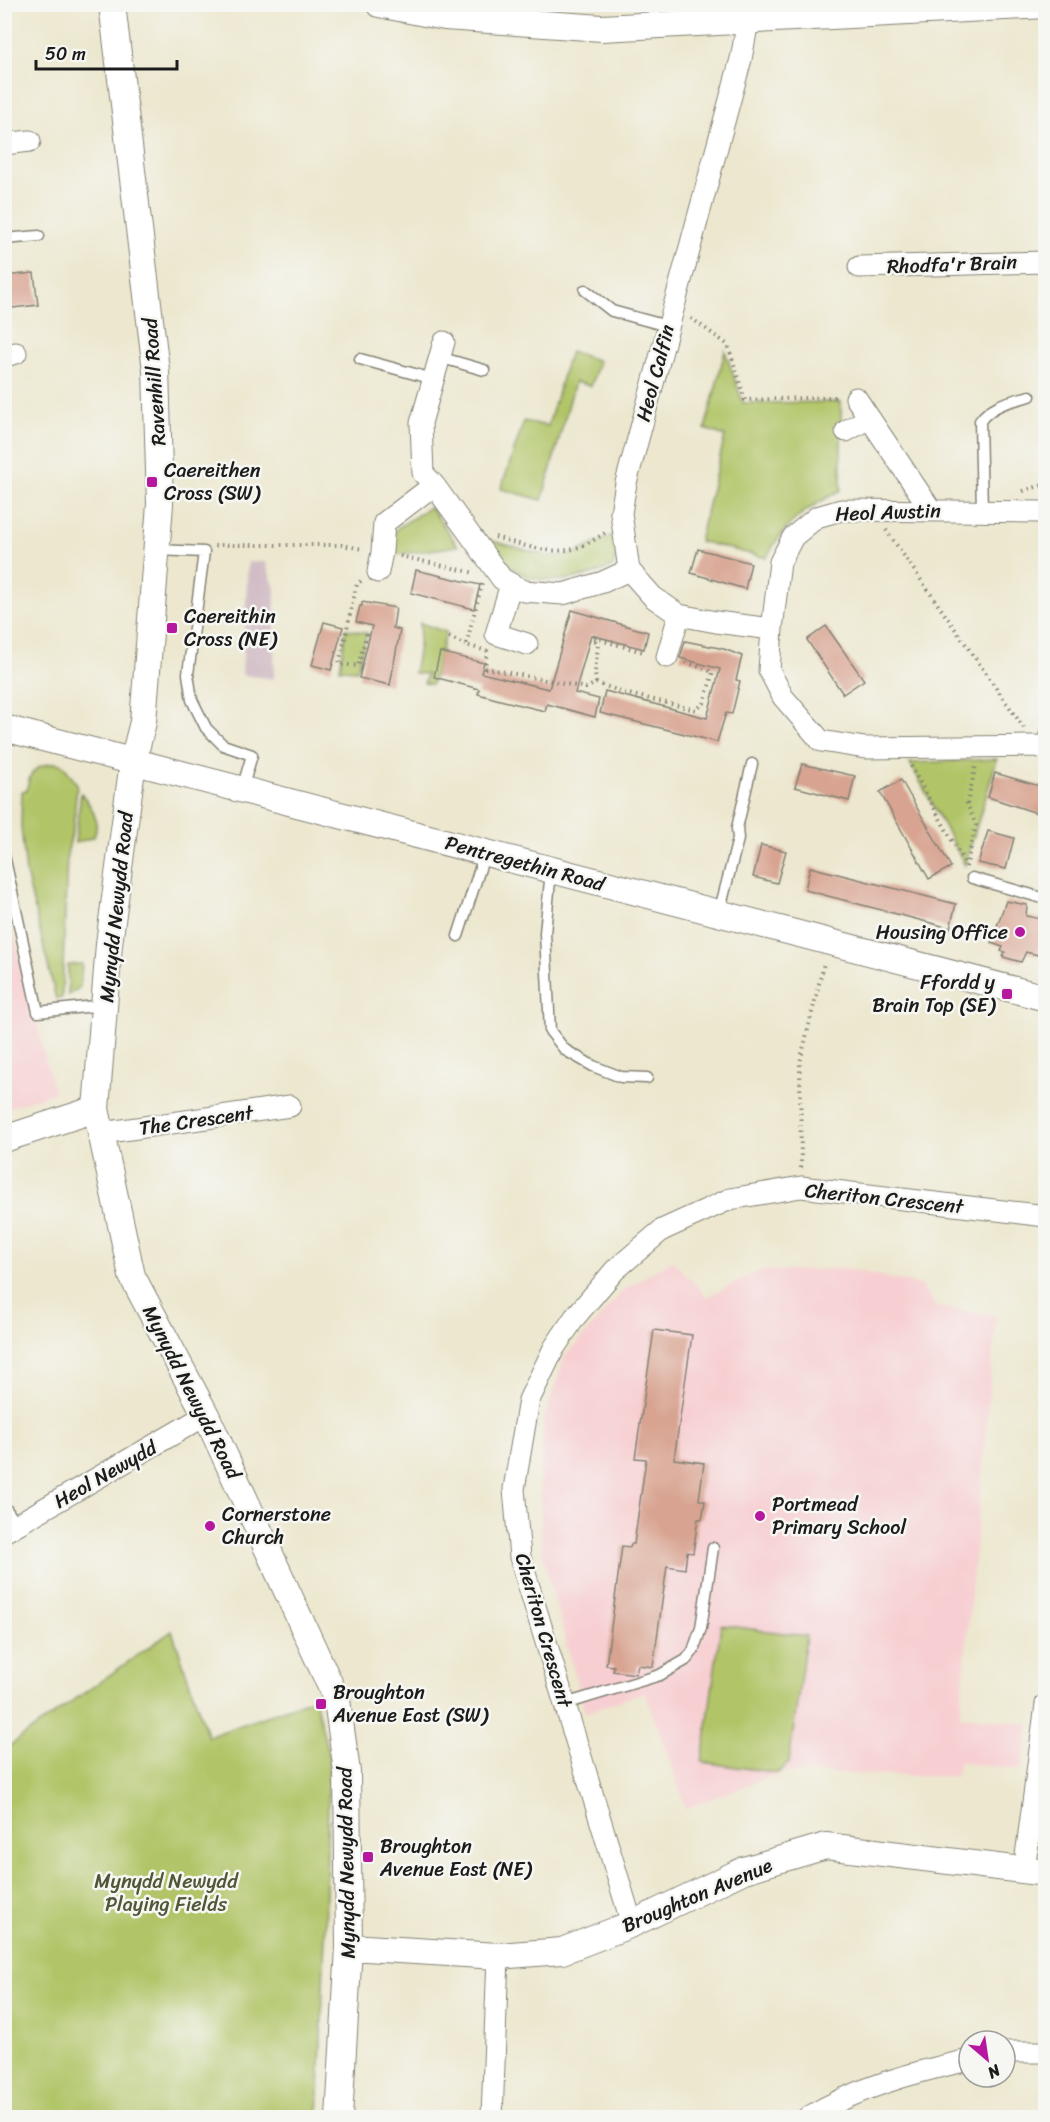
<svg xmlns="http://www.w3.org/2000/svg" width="1050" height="2122" font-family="Sriracha,sans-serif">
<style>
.built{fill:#f7cfd2}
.industrial{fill:#d2bdc6}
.green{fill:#b1c568;stroke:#667042;stroke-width:1.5}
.building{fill:#d8a390}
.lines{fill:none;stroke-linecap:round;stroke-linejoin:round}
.service-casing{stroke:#848275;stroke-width:13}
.minor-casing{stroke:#848275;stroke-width:23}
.tertiary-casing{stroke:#848275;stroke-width:28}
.path{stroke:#848275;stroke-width:4;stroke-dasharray:1.5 4.5;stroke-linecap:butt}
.service{stroke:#fff;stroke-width:10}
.minor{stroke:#fff;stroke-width:21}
.tertiary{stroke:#fff;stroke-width:26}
.poi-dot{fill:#b5179e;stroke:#f6f6f2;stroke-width:2}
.labels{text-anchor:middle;stroke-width:5;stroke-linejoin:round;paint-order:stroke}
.street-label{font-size:20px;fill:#1c1c1c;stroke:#f6f6f2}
.poi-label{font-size:20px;fill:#1c1c1c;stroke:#f6f6f2;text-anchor:start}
.park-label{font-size:20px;fill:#505737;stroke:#f6f6f2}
</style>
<rect width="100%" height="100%" fill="#f6f6f2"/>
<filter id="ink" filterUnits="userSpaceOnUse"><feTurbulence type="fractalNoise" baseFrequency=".0167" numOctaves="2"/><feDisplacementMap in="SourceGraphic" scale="12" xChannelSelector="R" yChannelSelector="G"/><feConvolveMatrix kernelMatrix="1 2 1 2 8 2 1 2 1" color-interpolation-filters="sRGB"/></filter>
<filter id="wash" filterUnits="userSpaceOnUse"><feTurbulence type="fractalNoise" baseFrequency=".008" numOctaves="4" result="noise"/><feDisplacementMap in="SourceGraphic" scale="24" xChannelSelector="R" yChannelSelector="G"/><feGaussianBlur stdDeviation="1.35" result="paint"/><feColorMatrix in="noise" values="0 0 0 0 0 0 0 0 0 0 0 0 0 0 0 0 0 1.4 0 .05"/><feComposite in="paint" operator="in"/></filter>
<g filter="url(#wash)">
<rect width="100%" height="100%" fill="#ece7ce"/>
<path class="built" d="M4,896L54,1093L5,1109H4Z
M672,1260L707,1297L759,1271L848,1269L921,1285L936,1307L996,1316L960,1716L1030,1724L1021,1770L959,1762L955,1777L784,1772L686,1808L645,1692L585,1713L542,1553L540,1479L544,1418L565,1356L624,1290Z"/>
<path class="industrial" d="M248,562H265L275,588L274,679L242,675Z"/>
<path class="green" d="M570,351L599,361L591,386L575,382L542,500L501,489L524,421L548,426Z
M725,351L743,403L841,402V490C804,510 787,520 766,558L699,541L725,436L705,429Z
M430,507L458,546L396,555L391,546L392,534L399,527Z
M615,534L618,553L612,567C586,578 541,589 516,570C504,562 495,550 485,539L548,556L571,555Z
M420,623L446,632L432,684L424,683L427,674L414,673L419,647Z
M346,629L367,633L357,670L340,669Z
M997,759L965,865L910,763Z
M56,763L63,765L77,784L73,829L67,854L62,998L56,999L26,873L21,827L22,791H27C28,772 37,764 56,763Z
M81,793C91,806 101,820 94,837L75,843Z
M82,964L80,987L68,995V965Z
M721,1625L806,1636L789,1763L778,1773L702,1762Z
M172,1631L208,1737L315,1698L329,1757L325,1936L318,2117H5V1749Z"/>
<g id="blocks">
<path class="building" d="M34,273L38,305L4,309V276Z
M698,549L751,563L745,589L691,573Z
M416,570L480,585L474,609L411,593Z
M362,602L396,608L393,628L400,630L390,685L359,678L372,626L356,622L360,606H362Z
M572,610L648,632L644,649L591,635L575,693L599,699L595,717L547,704L545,711L500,700L478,694L479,689L434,677L440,652L484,663L481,673L549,689Z
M324,622L343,627L331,670L312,665Z
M826,626L864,680L843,694L807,640Z
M685,641L724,649L742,656L736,680L740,681L732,714L726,713L717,742L600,713L605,691L707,718L720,669L680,658Z
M802,764L855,776L849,801L795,787Z
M995,773L1046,788V816L988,797Z
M901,780L951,867L929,879L880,792Z
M988,831L1014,838L1006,869L978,863Z
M761,845L786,851L777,883L753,877Z
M810,867L956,904L950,928L805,890Z
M1006,901L1027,905L1026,916L1046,920V950L1040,948L1038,955L1026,952L1021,962L1003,957L1005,952L1001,951L1003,947L991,943Z
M654,1330L692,1335L674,1459L704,1463L699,1500L705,1501L702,1519H698L693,1553L687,1552L685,1569L667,1566L653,1667L638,1665L636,1674L613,1671L614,1666L606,1665L622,1546L630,1547L631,1544H634L646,1459L635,1458Z"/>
</g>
</g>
<g filter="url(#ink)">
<use href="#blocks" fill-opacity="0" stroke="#848275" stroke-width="1.5"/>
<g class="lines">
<g class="service-casing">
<path id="service" d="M4,239L39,236
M585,290L612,311L667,326
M439,357L484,370
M360,359L433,379
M982,511L980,421C992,404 1012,401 1030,396
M157,550L204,552L188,674L192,700L206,728L223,745L252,755L242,789
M1042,748L1046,733
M4,855L38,1012L104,1005
M551,870L545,933L550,1031L565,1050L593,1066L621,1077L647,1078
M972,878L1046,899
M719,913L738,839L737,828L752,764
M458,936L485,853
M4,1506L17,1525
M565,1704L660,1675L686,1660L693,1651L701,1628L713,1548"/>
</g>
<g class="minor-casing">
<path id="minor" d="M748,21L741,59L626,483L621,513L629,570L653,597L679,615L716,622L772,629
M4,144L30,141
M859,267L1046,262
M444,342L421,423L423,473L434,485L502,579L524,591L563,594L603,582L629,570
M4,356L16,353
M856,398L931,510
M846,431L869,418
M1046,512L841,510L817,517L793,537L780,562L772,629L769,670L783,697L821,741L865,748L1036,746L1046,749
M378,572L382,552L384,523L434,485
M511,584L496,634L527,644
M667,657L679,615
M102,1133L290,1106
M4,1532L206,1415
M1024,1871L1046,1704
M632,1924L520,1557L514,1489L529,1400L554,1348L575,1317L615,1270L662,1230L730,1199L801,1187L1046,1216
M1005,2052H1046
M492,2118L498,1956
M807,2118C856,2088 914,2072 969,2060"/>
</g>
<g class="tertiary-casing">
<path id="tertiary" d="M112,4L156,370L160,504L143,722L133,761L109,944L96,1109L132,1276L206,1415L337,1700L347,1772L349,1947L339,2118
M379,4L445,17L602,28L1046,5
M4,728L1046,998
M4,1139L96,1109
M349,1947L498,1956L562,1951L632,1924L744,1870L826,1846L1046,1873"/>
</g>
<path class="path" d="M691,318L728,345L745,400L838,397
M1023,491L1046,484
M886,530L1024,728
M495,537C520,544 553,557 579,547C588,544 597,538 605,533
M215,546L218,545H341L363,549
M400,556L475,573
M361,581L357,584L339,664L358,666L367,633
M482,584L466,645L487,651L485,668L586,688L596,683L629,694L696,710L704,703L713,672L683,661
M449,637L466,645
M596,683L595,672L598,645L593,638L643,652
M911,766L965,864
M966,867L976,825L967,804L976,765
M801,1168L800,1062L824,963"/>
<use href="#service" class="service"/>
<use href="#minor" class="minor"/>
<use href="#tertiary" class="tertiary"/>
</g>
</g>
<g class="poi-dot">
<rect x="146" y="476" width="12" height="12" rx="3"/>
<rect x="166" y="622" width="12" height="12" rx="3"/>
<circle cx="1020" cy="932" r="6"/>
<rect x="1001" y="988" width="12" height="12" rx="3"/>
<circle cx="760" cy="1516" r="6"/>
<circle cx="210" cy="1526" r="6"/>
<rect x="315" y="1698" width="12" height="12" rx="3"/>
<rect x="362" y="1851" width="12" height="12" rx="3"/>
</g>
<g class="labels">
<g class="street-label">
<text transform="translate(952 264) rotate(-2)" y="7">Rhodfa'r Brain</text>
<text transform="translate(655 373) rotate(-75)" y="7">Heol Calfin</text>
<text transform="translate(154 382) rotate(-94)" y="7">Ravenhill Road</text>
<text transform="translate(888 512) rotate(-2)" y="7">Heol Awstin</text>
<text transform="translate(525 863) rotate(15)" y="7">Pentregethin Road</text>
<text transform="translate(116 907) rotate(-84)" y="7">Mynydd Newydd Road</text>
<text transform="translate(196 1120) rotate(-8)" y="7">The Crescent</text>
<text transform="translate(884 1198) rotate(6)" y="7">Cheriton Crescent</text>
<text transform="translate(192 1392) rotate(63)" y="7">Mynydd Newydd Road</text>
<text transform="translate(105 1474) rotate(-30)" y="7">Heol Newydd</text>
<text transform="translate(544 1630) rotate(74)" y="7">Cheriton Crescent</text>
<text transform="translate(346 1863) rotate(-91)" y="7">Mynydd Newydd Road</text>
<text transform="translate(697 1895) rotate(-23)" y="7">Broughton Avenue</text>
</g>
<g class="poi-label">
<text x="164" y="477">Caereithen<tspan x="164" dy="23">Cross (SW)</tspan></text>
<text x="184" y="623">Caereithin<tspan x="184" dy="23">Cross (NE)</tspan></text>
<text x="1008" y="939" text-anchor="end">Housing Office</text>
<text x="995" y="989" text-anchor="end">Ffordd y<tspan x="995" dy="23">Brain Top (SE)</tspan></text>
<text x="772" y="1511">Portmead<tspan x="772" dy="23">Primary School</tspan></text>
<text x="222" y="1521">Cornerstone<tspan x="222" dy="23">Church</tspan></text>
<text x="333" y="1699">Broughton<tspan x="333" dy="23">Avenue East (SW)</tspan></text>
<text x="380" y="1853">Broughton<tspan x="380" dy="23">Avenue East (NE)</tspan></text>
</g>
<g class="park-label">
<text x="166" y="1888">Mynydd Newydd<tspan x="166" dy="23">Playing Fields</tspan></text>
</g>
</g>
<rect width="1050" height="2122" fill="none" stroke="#f6f6f2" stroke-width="24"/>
<g transform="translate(987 2059) rotate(151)"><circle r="28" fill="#f6f6f2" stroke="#9f9f9c" stroke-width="1.5"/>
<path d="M0-4.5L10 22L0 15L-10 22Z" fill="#b5179e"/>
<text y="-9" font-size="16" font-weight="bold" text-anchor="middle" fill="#1c1c1c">N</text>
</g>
<path d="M36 60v9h141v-9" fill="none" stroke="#1c1c1c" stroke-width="3"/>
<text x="45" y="60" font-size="18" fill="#1c1c1c" stroke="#f6f6f2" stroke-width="4.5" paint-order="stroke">50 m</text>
</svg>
